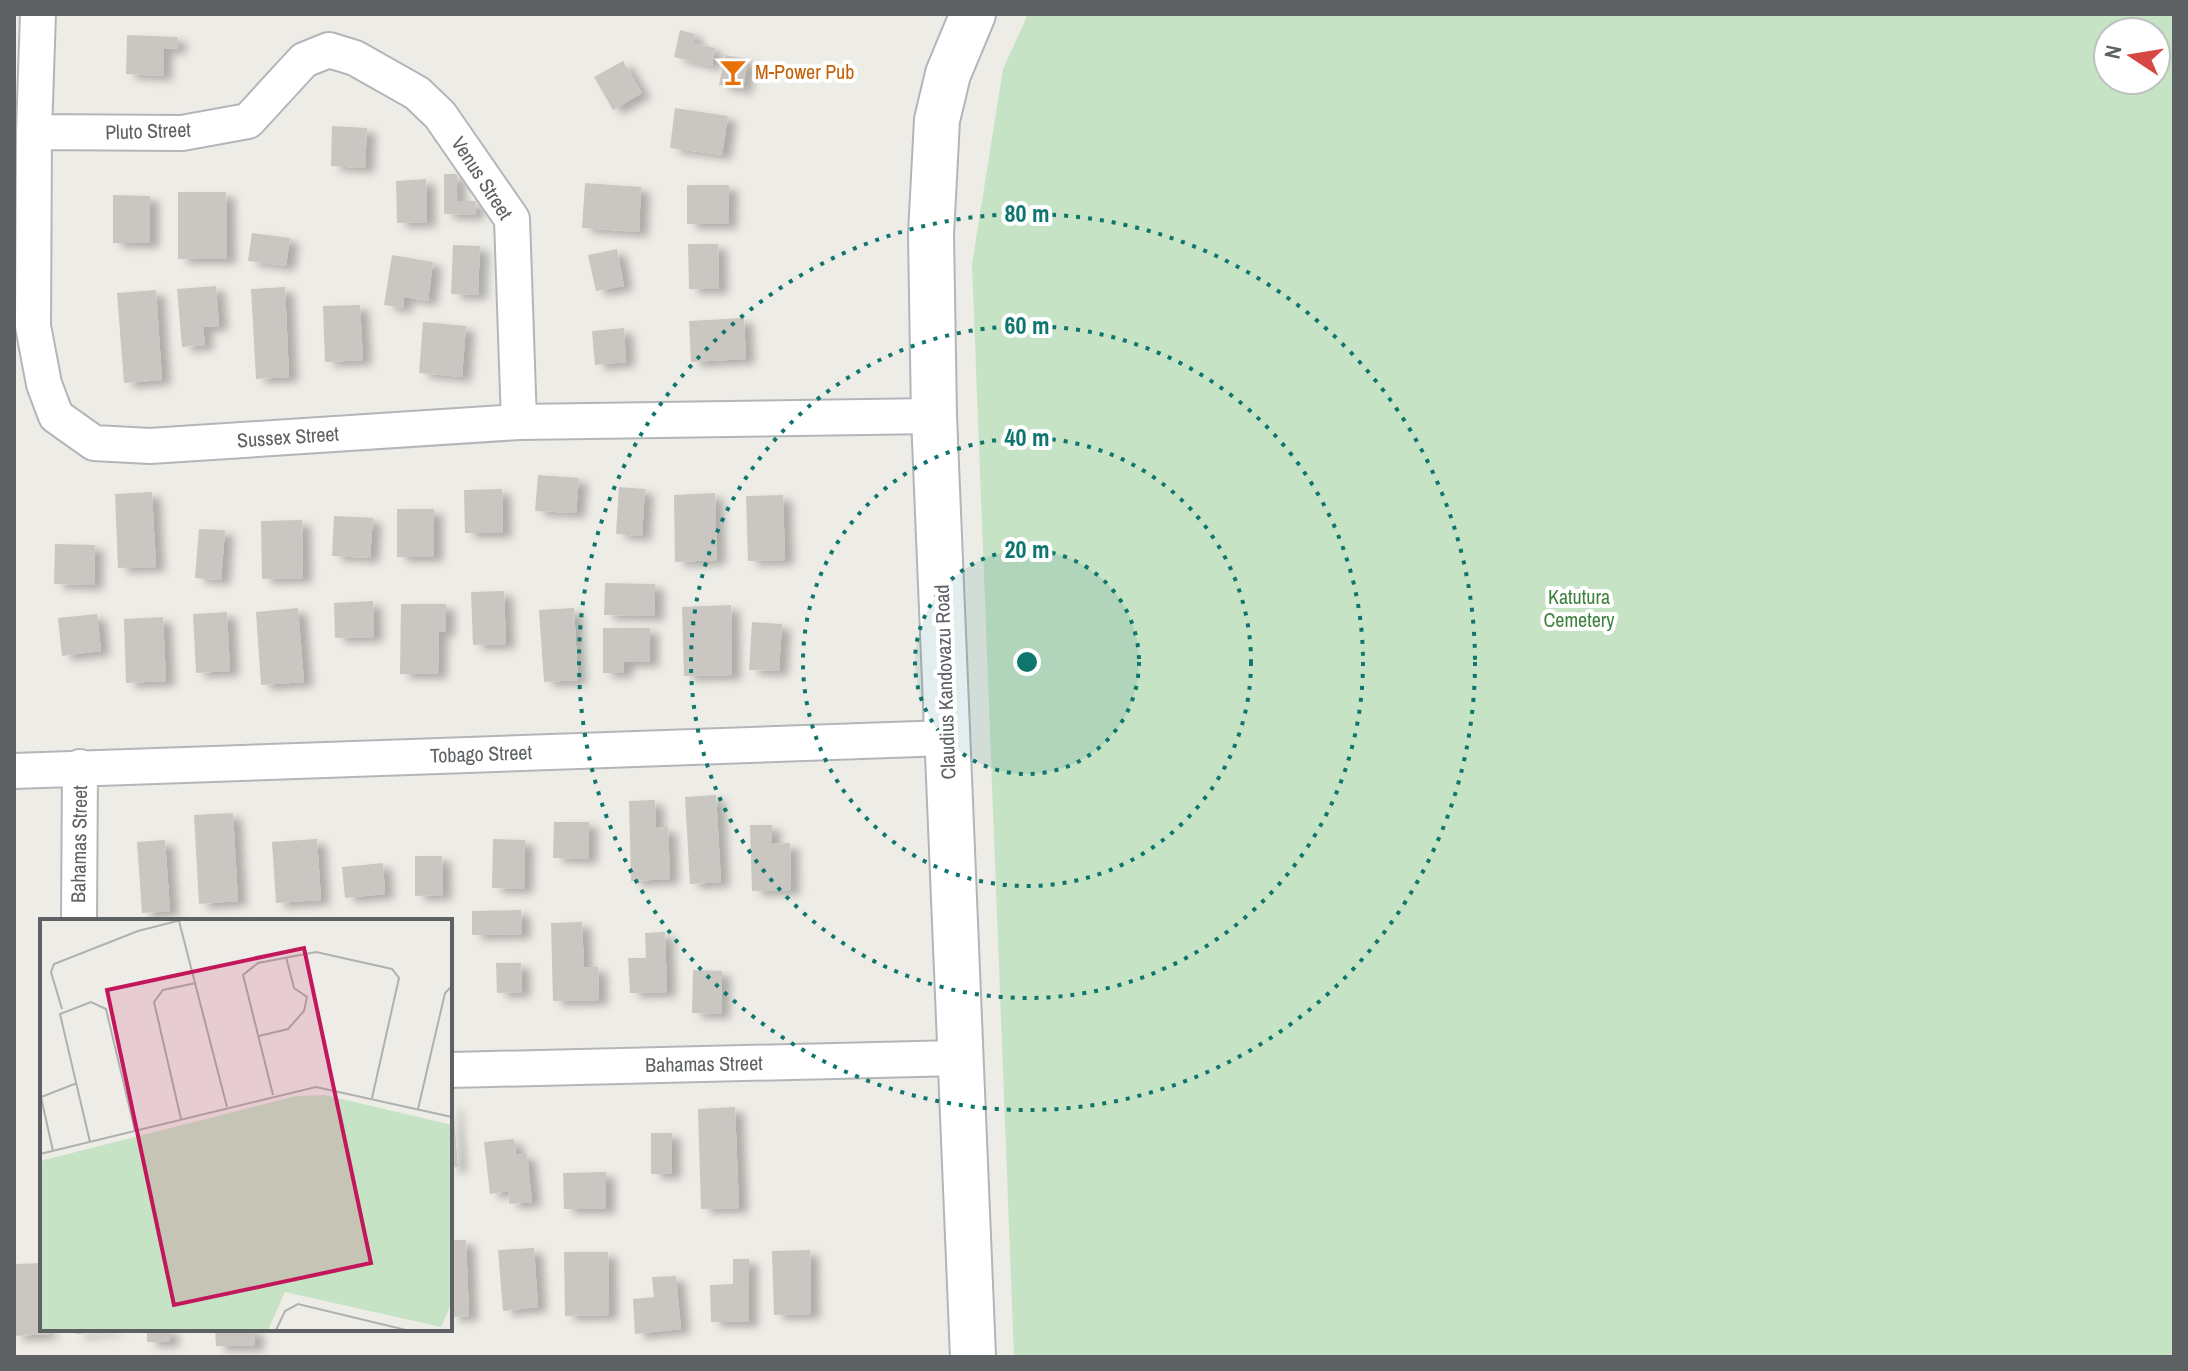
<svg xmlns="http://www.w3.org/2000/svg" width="2188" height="1371" font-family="'Archivo Narrow',sans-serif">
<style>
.green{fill:#c7e3c5;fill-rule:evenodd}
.building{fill:#cac7c2;filter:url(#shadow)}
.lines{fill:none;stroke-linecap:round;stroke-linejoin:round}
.street-casing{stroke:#b3b6b9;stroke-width:38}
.secondary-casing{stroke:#b2b5b9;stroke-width:48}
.street{stroke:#fff;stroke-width:34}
.secondary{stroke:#fff;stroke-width:44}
.ring{fill:none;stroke:#0f766e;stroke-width:4;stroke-dasharray:4 8}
.labels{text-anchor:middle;stroke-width:8;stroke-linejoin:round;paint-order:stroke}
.food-label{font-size:20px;fill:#c56008;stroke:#fff;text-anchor:start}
.street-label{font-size:20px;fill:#5d6164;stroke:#fff}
.park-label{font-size:20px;fill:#3f823f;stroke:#fff}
.inset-road{fill:none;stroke:#b0b0ae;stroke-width:2}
.view{fill:#c2185b;fill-opacity:0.15;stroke:#c2185b;stroke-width:4}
.inset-edge{fill:none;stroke:#5d6164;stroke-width:4}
.centre{fill:#0f766e;stroke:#fff;stroke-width:4}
.ring-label{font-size:24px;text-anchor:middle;font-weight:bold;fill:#0f766e;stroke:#fff;stroke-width:8;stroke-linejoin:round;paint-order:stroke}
</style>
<defs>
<filter id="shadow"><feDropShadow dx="9" dy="5" stdDeviation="4" flood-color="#0004"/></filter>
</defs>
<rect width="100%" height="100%" fill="#eeece6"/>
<path class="green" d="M1028,14H2174V1357H1014L972,264L1003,69ZM2108,32H2156V80H2108Z"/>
<path class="building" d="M680,30L695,34L693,43L715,48L712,66L674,57Z
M127,35L178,37L177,49L164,48L163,76L126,74Z
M725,55L748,59L743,89L719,85Z
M623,61L642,93L613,110L594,77Z
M675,108L728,116L722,155L670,148Z
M332,126L367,128L365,168L331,166Z
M444,174H457V201H476L475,215L444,214Z
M426,179L427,222L397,223L396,181Z
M585,183L641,187L639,232L582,228Z
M687,185H729L728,224H687Z
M178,192H226L227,259H178Z
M113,195L150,196V243H113Z
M252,233L290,238L286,266L248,261Z
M688,244H718L719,289H689Z
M453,245L480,246L478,295L451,294Z
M617,249L624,286L596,291L588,255Z
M392,255L433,262L428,301L404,297L403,308L384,305Z
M216,286L219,326L203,327L205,345L182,347L177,289Z
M285,287L289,377L256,379L251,289Z
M156,290L162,380L124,383L117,293Z
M360,305L363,360L325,362L323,306Z
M744,318L746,359L691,362L689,321Z
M423,322L466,326L462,377L419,373Z
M624,328L626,362L595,365L592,331Z
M538,475L579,478L576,513L535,511Z
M619,487L645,489L642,536L616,534Z
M502,489L503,533H465L464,490Z
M152,492L156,567L118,568L115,494Z
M715,493L717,560L675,562L674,495Z
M783,495L785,560L748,561L746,496Z
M397,509H434V557H397Z
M334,516L373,518L370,558L332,556Z
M302,520L303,578L262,579L261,521Z
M199,529L225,530L221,580L195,578Z
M55,544L95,545L94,585L54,584Z
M605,583L655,584V616L604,615Z
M504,591L506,644L473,645L471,592Z
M373,601L374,637L335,638L334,603Z
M401,604H446V632L439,631L438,674H400Z
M731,605L732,675L684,676L682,607Z
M298,608L304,682L261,685L256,612Z
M574,608L578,680L544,682L539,610Z
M227,612L230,671L196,673L193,614Z
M97,614L101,651L62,656L58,618Z
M163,617L166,681L126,683L124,619Z
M752,622L782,624L779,671L749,670Z
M603,628H650V662H624V673H603Z
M716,795L721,882L690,884L685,797Z
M655,800L656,828L668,827L670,879L631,881L629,801Z
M233,813L238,901L199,904L194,815Z
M554,822H589L588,859L553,858Z
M750,825H772V844L790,843L791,890L752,891Z
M317,839L321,900L276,903L272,842Z
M493,839L525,840L524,889L492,888Z
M165,840L170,911L142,913L137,842Z
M415,856H442L443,895L415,896Z
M383,863L385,894L345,898L342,867Z
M521,910L522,934L472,935V911Z
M582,922L584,967H598L599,1000L553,1001L551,923Z
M665,932L667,992L630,993L628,958H646L645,933Z
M496,963H521L522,992L497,993Z
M693,970L722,971L721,1014L692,1013Z
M453,1104L458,1167L450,1168V1105Z
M735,1107L739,1208L701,1209L698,1109Z
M651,1133H672V1174H651Z
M514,1139L516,1155L527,1154L532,1202L509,1204L508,1191L490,1194L484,1142Z
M606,1172V1209H564L563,1173Z
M450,1240H466L469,1316L450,1317Z
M534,1248L538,1307L503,1311L498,1250Z
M810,1250L811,1314L774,1315L772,1251Z
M564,1252H608L609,1315L565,1316Z
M733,1259H749V1322H711L710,1285L733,1284Z
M42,1263V1329H49L50,1334L14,1336V1264Z
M676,1276L681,1329L635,1334L633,1299L654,1297L652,1277Z
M76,1329H114V1331L76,1334Z
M147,1329H170V1342H147Z
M215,1329H255V1346H216Z"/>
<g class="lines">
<g class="street-casing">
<path id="street" d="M38,14L34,132L33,326L44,384L56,416L94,443L150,446L519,422L934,416
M34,132L182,133L248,121L304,60L329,50L355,58L417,93L440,115L512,219L519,422
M14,771L947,738
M79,921L80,767
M450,1070L959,1058"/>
</g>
<g class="secondary-casing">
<path id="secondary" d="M973,14L948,74L937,120L931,234L934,416L973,1357"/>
</g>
<use href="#street" class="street"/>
<use href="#secondary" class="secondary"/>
</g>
<circle cx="1027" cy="662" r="112" fill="#0f766e" fill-opacity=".12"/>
<g class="ring">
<circle cx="1027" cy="662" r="112"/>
<circle cx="1027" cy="662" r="224"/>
<circle cx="1027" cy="662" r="336"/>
<circle cx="1027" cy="662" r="448"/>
</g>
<defs>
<g id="bar-bare" transform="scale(2.16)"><path d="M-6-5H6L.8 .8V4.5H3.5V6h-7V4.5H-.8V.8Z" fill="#e8710a" stroke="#fff" stroke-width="2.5" paint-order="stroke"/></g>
</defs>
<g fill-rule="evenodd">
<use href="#bar-bare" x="733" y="72"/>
</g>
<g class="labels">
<g class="food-label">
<text x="755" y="79">M-Power Pub</text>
</g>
<g class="street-label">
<text transform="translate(148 131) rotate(-2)" y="7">Pluto Street</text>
<text transform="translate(482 178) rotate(57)" y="7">Venus Street</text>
<text transform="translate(288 437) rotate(-4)" y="7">Sussex Street</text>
<text transform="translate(945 682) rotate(-92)" y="7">Claudius Kandovazu Road</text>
<text transform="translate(481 754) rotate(-2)" y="7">Tobago Street</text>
<text transform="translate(79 844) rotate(-89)" y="7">Bahamas Street</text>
<text transform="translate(704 1064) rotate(-1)" y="7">Bahamas Street</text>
</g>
<g class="park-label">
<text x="1579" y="604">Katutura<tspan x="1579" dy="23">Cemetery</tspan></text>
</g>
</g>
<g transform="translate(40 919)">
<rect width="412" height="412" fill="#eeece6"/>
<path d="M285,176L412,206V383L401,408L245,373L228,411H0V242L256,177Z" fill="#c7e3c5"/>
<path class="inset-road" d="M139,2L187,188M22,90L11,53L14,45L98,12L141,1M219,117L248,110L264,92L267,78L254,69L246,38M233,176L203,56L218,44L276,33L352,50L359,59L332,179M378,190L405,74L412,67M141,200L114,83L123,71L156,64M50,223L20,95L51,83L66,90L95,212M13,232L1,178L37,164M0,235L276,168L412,198M236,411L245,392L258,385L366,411"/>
<path class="view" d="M264,29L331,344L134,386L67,71Z"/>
<rect width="412" height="412" class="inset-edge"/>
</g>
<circle cx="1027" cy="662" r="12" class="centre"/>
<g class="ring-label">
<text x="1027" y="222">80 m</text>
<text x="1027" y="334">60 m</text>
<text x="1027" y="446">40 m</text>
<text x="1027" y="558">20 m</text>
</g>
<rect width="2188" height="1371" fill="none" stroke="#5d6164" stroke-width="32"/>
<g transform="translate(2132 56) rotate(282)"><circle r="38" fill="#ffffff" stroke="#bec0c1" stroke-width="2"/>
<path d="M0-6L14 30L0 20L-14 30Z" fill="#d74743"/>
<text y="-12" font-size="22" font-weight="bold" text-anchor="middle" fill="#5d6164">N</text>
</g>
</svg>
